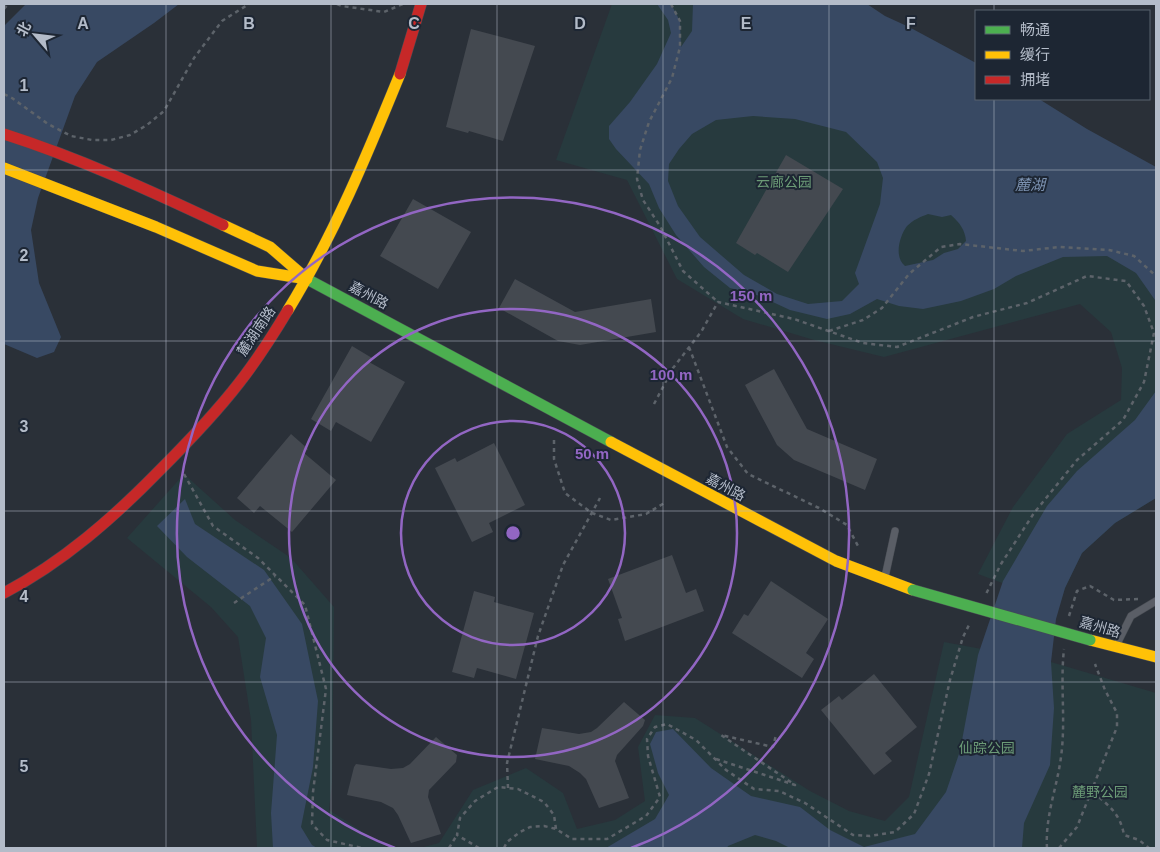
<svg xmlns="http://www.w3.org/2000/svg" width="1160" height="852" font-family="Helvetica,'Noto Sans SC',sans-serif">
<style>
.green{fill:#273a3e}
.water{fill:#384963;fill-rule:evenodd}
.building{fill:#444950}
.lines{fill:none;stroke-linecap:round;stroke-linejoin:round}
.lane-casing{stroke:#484c53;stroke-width:8}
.fast-casing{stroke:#484c53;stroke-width:12}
.slow-casing{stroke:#484c53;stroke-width:12}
.jam-casing{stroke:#484c53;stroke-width:12}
.path{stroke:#5d636a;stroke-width:2.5;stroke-dasharray:4 4;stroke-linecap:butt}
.lane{stroke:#5a5e66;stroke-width:7}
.fast{stroke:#4caf50;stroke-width:11}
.slow{stroke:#ffc107;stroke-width:11}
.jam{stroke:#c62828;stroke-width:11}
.fast-bridge-casing{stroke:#484c53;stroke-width:12;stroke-linecap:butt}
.fast-bridge{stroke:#4caf50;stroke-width:11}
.grid{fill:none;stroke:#b4bcc9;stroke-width:1;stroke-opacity:0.55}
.ring{fill:none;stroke:#9266c3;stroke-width:2.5}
.labels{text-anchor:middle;stroke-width:4;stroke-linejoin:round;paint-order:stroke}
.park-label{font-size:14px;fill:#6b9a76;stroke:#1d2633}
.street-label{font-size:14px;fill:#b4bcc9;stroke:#1d2633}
.water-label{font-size:15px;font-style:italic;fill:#7c92b1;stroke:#1d2633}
.grid-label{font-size:16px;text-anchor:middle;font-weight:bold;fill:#b4bcc9;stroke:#1d2633;stroke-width:4;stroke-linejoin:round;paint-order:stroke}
.centre{fill:#9266c3;stroke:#1d2633;stroke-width:2.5}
.ring-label{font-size:15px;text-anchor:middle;font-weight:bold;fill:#9266c3;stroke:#1d2633;stroke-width:4;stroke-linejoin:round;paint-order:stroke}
</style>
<rect width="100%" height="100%" fill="#2a3038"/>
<path class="green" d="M612,4H770L1156,241V498L1115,523L1082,553L1065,588L1060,604L978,574L1013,507L1067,434L1121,400L1122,368L1111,332L1080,304L884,357L814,340L743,319L677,279L627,180L556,160Z
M184,474L235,520L291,558L334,607L332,783L329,810L388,848H257L251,720L238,637L211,607L127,538Z
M944,642L1051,662L1156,693V848H420L439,843L473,790L526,768L563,793L577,829L615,820L645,801L638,747L655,715L695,718L810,791L849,811L885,821L909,797Z"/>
<path class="water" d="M26,4H179L154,23L97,62L75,96L38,198L31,230L39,283L61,337L54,352L37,358L4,344V26Z
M657,4H671L680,21L681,47L692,31L693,4H867L885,16L909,27L976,63V99H1039L1087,129L1156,167V305L1155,300L1136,273L1107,256L1063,257L1016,276L994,289L961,301L923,309L899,306L877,299L850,314L827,319L790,310L760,296L730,288L704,267L676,235L659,208L649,184L616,149L609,139V126L630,102L657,64L671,33L668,20ZM753,116L795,119L846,132L877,162L883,178L880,204L855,273L859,284L842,301L808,304L777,294L744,275L700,237L678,206L668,181L669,164L679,149L692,134L716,120ZM928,214L942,217L951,215C960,223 965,230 966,241L958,249L944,253L933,260L905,266C894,257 899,237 907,226C913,220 920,217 928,214Z
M1156,391V498L1115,523L1082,553L1065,588L1056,619L1051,662L1054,708L1050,765L1024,823L1022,848H790L776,841L755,835L728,846L727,848H606L655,819L669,795L658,773L650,744L656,732L673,729L711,768L751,796L800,807L830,830L864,847L915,834L946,792L960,751L978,655L1003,581L1047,506L1077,471L1135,420Z
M185,499L195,524L264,570L302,624L318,701L313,767L301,827L312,845L317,848H273L271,813L277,735L260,677L266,638L250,606L187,557L157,526Z"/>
<path class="building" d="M471,29L535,46L503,141L469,131L468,133L446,127Z
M786,155L843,189L788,272L757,253L755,255L736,243Z
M413,199L471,232L438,289L380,256Z
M515,279L575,312L651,299L656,332L580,345L558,341L499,308Z
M352,346L372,358L369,362L405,382L371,442L336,422L331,431L311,419Z
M774,369L807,429L877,459L865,490L794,460L777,445L745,385Z
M291,434L308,449L304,453L336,480L292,532L260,506L254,513L237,498Z
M494,443L525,505L489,523L493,532L472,542L435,468L455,458L457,462Z
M672,555L686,593L696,589L704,611L625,641L618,619L622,618L608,579Z
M771,581L828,619L806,653L814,659L802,678L732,633L744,614L748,616Z
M474,591L495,597L494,602L534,613L516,679L477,668L474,678L452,672Z
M874,674L917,727L885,753L892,761L874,775L821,710L839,696L842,700Z
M624,702L645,720L643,726L617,755L615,761L629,798L599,808L586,779L580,773L569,766L535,759L542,728L579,734L591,732L597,728Z
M436,737L457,755L456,762L429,790L428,797L441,834L411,843L398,815L393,808L381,802L347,795L354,767L356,764L391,769L403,768L410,764Z"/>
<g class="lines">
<g class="lane-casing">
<path id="lane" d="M885,577L895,531
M1117,644L1131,616L1156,601"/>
</g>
<g class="fast-casing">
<path id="fast" d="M307,279L611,442"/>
</g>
<g class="slow-casing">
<path id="slow" d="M4,168L156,227L257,271L307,279L270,247L223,225
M288,310C334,235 367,155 400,74
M611,442L836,561L913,590
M1090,640L1156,657"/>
</g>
<g class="jam-casing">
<path id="jam" d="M400,74L421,4
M4,134C79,158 151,191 223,225
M4,593C63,562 113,518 159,471C187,443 215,414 239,383C257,360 273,335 288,310"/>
</g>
<path class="path" d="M337,4L342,6L384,12L403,4
M671,4L680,21V47L672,78L649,122L640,150L637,179L643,200L660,226L683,271L718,302
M4,9L8,4
M4,94L12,98L48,124L71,136L92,140H111L130,135L147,125L164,111L194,58L222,21L249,4
M829,331L863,320L882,308L909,274L941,247L960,244L1023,251L1059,247L1109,250L1134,256L1156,276
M689,347L727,447L748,474L819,508L847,525L859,548
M654,404L673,368L701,332L718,302L794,319L863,343L897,347L973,317L1027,303L1087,276L1126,281L1144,306L1154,333L1144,382L1123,420L1077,460L1034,513L1001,564L986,594
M554,440V459L565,493L592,513L611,520L646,514L666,502
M184,474L213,526L258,558L305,605L326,689L313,792L312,824L327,840L362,848
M234,603L275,576
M1069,616L1077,591L1090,586L1114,600L1139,599
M716,759L795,785L721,735L773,747L776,735
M508,788L507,763L538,636L563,565L600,498
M1093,792C1109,806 1120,813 1124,835L1139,840L1149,848
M449,848L457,835
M479,848L457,835L460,818L475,801L498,787L518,789L544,802L554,815L556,829
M504,848L507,842L520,832L530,827L544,826L556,829L572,839H607L646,816L660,797L648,756L647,739L655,727L667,724L696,740L726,770L754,789L779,791L805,803L853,835L870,836L895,832L914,814L929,774L950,680L963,637L970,623
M1047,848C1045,816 1057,788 1061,757C1066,721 1060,685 1064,649
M1059,848L1077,827L1117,727V713L1105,690L1095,664"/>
<use href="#lane" class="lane"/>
<use href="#fast" class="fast"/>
<use href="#slow" class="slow"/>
<use href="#jam" class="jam"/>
<g class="fast-bridge-casing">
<path id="fast-bridge" d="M913,590L1090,640"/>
</g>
<use href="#fast-bridge" class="fast-bridge"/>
</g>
<path class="grid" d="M166,4V848M331,4V848M497,4V848M663,4V848M829,4V848M994,4V11M994,99V848M4,170H1156M4,341H1156M4,511H1156M4,682H1156"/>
<g class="ring">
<circle cx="513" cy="533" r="112"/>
<circle cx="513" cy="533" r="224"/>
<path d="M395 848A336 336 0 1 1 631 848"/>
</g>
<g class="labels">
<g class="park-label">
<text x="784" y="187">云廊公园</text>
<text x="987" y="753">仙踪公园</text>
<text x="1100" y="797">麓野公园</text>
</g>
<g class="street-label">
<text transform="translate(369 295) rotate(28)" y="5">嘉州路</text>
<text transform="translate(256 331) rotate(-56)" y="5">麓湖南路</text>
<text transform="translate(726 487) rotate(28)" y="5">嘉州路</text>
<text transform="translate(1100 627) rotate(16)" y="5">嘉州路</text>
</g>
<g class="water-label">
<text x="1030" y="190">麓湖</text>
</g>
</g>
<g class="grid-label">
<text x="83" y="29">A</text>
<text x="249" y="29">B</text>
<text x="414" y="29">C</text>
<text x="580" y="29">D</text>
<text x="746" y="29">E</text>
<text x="911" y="29">F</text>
<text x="24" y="91">1</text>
<text x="24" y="261">2</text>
<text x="24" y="432">3</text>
<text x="24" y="602">4</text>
<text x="24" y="772">5</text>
</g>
<circle cx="513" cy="533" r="8" class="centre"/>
<g class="ring-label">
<text x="751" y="301">150 m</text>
<text x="671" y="380">100 m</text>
<text x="592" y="459">50 m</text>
</g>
<rect width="1160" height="852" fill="none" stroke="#b4bcc9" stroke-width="10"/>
<rect x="975" y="10" width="175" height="90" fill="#1d2633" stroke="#59626f"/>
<rect x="985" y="26" width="25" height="8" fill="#4caf50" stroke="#59626f"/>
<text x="1020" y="35" font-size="15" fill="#b4bcc9">畅通</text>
<rect x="985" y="51" width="25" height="8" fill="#ffc107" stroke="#59626f"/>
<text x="1020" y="60" font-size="15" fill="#b4bcc9">缓行</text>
<rect x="985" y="76" width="25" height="8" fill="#c62828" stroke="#59626f"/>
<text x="1020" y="85" font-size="15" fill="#b4bcc9">拥堵</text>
<g transform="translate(35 35) rotate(298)" stroke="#1d2633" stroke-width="4" paint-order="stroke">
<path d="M0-4L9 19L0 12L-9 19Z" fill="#b4bcc9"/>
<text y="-8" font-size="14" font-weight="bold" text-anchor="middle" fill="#b4bcc9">北</text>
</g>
</svg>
